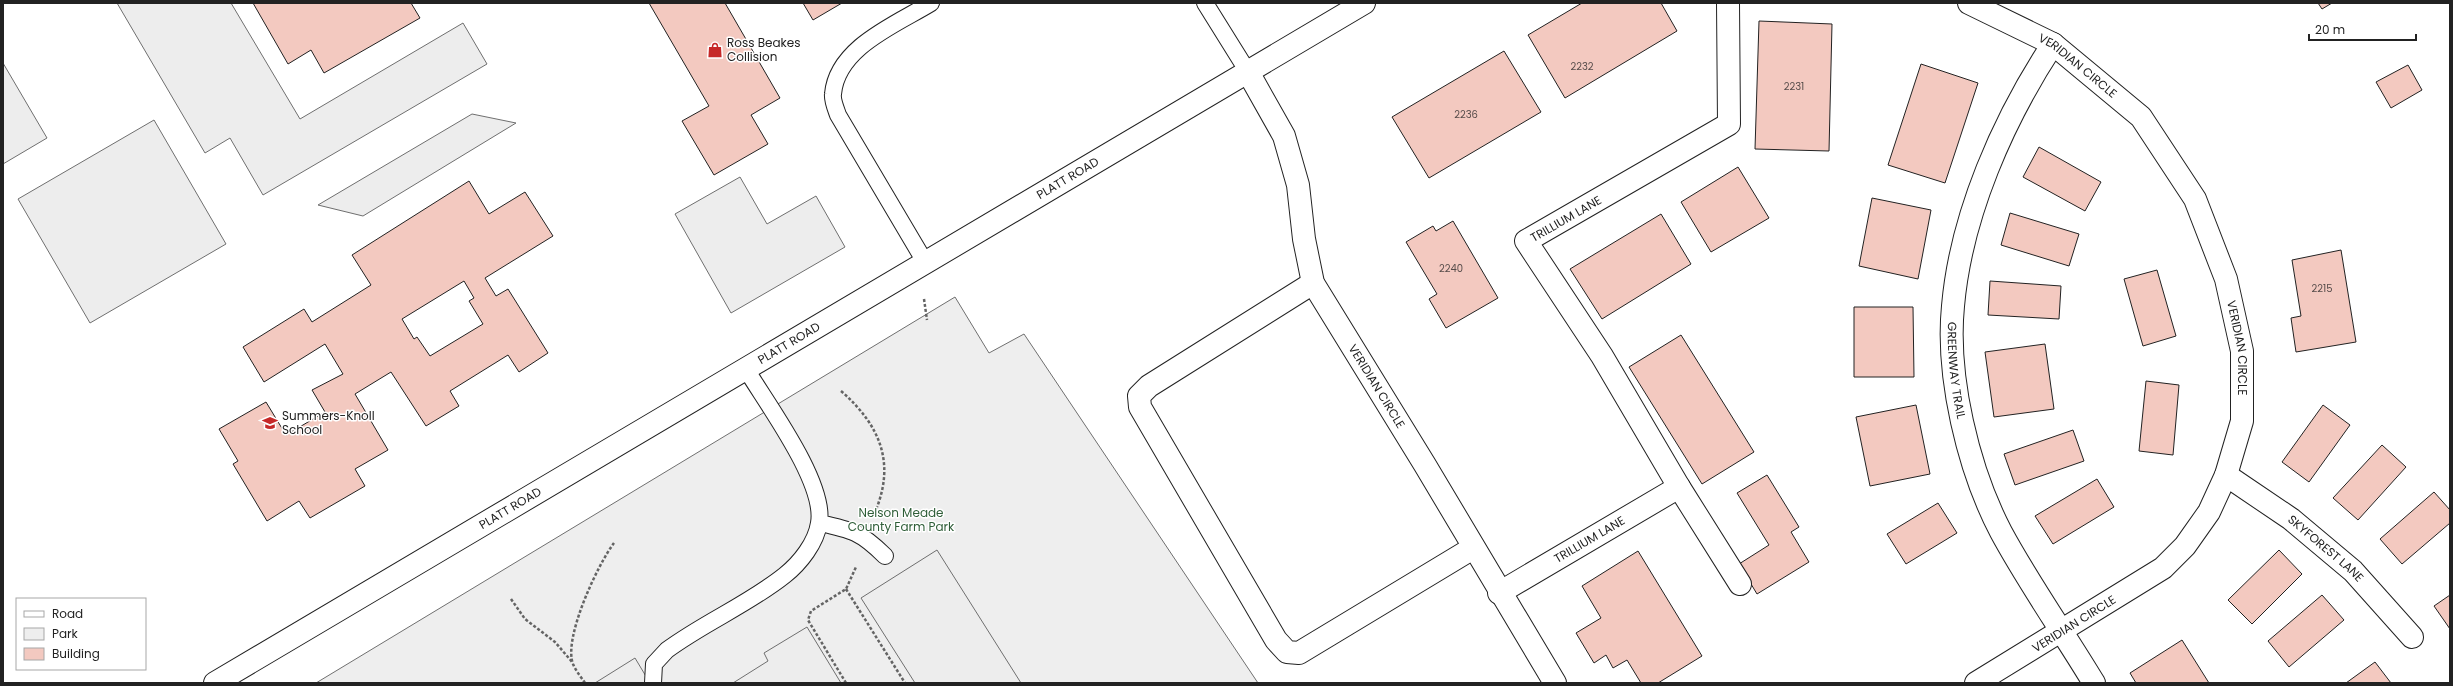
<svg xmlns="http://www.w3.org/2000/svg" width="2453" height="686" font-family="Poppins,sans-serif">
<style>
.green{fill:#eee;stroke:#6f6f6f}
.parking{fill:#ededed;stroke:#6f6f6f}
.building{fill:#f3c9c0;stroke:#222;fill-rule:evenodd}
.lines{fill:none;stroke-linecap:round;stroke-linejoin:round}
.lane-casing{stroke:#222;stroke-width:18}
.street-casing{stroke:#222;stroke-width:24}
.secondary-casing{stroke:#222;stroke-width:24}
.path{stroke:#646464;stroke-width:2.5;stroke-dasharray:3 2;stroke-linecap:butt}
.lane{stroke:#fff;stroke-width:16}
.street{stroke:#fff;stroke-width:22}
.secondary{stroke:#fff;stroke-width:22}
.labels{text-anchor:middle;stroke-width:3;stroke-linejoin:round;paint-order:stroke}
.number-label{font-size:10px;fill:#564c4a}
.poi-label{font-size:12px;fill:#222;stroke:#fff;text-anchor:start}
.street-label{font-size:12px;fill:#222;stroke:#fff}
.park-label{font-size:12px;fill:#2f5e38;stroke:#fff}
</style>
<rect width="100%" height="100%" fill="#fff"/>
<path class="green" d="M955,297L989,353L1024,334L1258,683H316Z"/>
<path class="parking" d="M117,3H231L300,119L463,23L487,64L263,195L230,138L205,153Z
M3,63L47,138L3,164Z
M472,114L516,123L363,216L318,205Z
M154,120L226,244L90,323L18,199Z
M740,177L767,224L816,196L845,247L731,313L675,214Z
M937,550L1021,683H915L861,598Z
M807,627L841,683H733L768,661L764,653Z
M635,658L650,683H595Z"/>
<path class="building" d="M253,3H411L420,18L324,73L311,50L288,64Z
M649,3H725L780,98L751,115L768,144L714,175L682,121L709,106Z
M803,3H842L813,20Z
M1582,3H1661L1677,31L1565,98L1528,35Z
M2318,3H2332L2322,9Z
M1759,21L1832,24L1829,151L1755,149Z
M1504,51L1541,112L1429,178L1392,117Z
M1921,64L1978,83L1945,183L1888,165Z
M2408,65L2422,90L2391,108L2376,82Z
M2039,147L2101,182L2085,211L2023,177Z
M1738,167L1769,218L1711,252L1681,202Z
M469,181L489,214L525,192L553,236L485,278L496,296L508,289L548,353L519,372L508,355L450,391L459,406L426,426L391,372L355,394L388,450L355,469L365,486L310,518L299,501L267,521L233,464L238,461L219,429L266,402L286,435L325,412L312,390L343,374L325,344L264,382L243,347L304,309L312,322L371,285L352,255ZM464,281L474,298L469,301L483,324L430,356L417,337L414,339L402,319Z
M1872,198L1931,210L1918,279L1859,266Z
M2010,213L2079,234L2069,266L2001,245Z
M1661,214L1691,264L1602,319L1570,269Z
M1453,221L1498,298L1446,328L1429,299L1437,294L1406,242L1433,226L1436,231Z
M2341,250L2356,342L2296,352L2291,318L2301,316L2292,260Z
M2157,270L2176,336L2143,346L2124,279Z
M1990,281L2061,286L2059,319L1988,315Z
M1854,307H1913L1914,377H1854Z
M1681,335L1754,452L1702,484L1629,367Z
M2045,344L2054,409L1994,417L1985,352Z
M2146,381L2179,385L2173,455L2139,451Z
M1916,405L1930,474L1870,486L1856,417Z
M2323,405L2350,425L2309,482L2282,462Z
M2073,430L2084,461L2015,485L2004,454Z
M2382,445L2406,467L2358,520L2333,498Z
M1767,475L1799,527L1791,532L1809,562L1757,594L1739,564L1769,545L1737,493Z
M2097,479L2114,507L2053,544L2035,516Z
M2434,492L2450,510V523L2402,564L2380,539Z
M1938,503L1957,533L1906,564L1887,534Z
M2279,550L2302,574L2252,624L2228,600Z
M1638,551L1702,656L1658,683H1641L1627,660L1613,668L1606,655L1594,663L1576,633L1601,618L1582,586Z
M2322,595L2344,620L2289,667L2268,641Z
M2450,595V629L2434,606Z
M2182,640L2209,683H2136L2130,673Z
M2375,662L2391,683H2346Z"/>
<g class="lines">
<g class="lane-casing">
<path id="lane" d="M1205,3L1248,72
M925,262L838,115C836,109 832,100 833,94C837,47 897,24 931,3
M820,523C852,530 861,532 885,556
M653,683L654,664L667,650C705,622 749,604 785,575C800,563 816,543 819,523C826,483 767,404 746,369"/>
</g>
<g class="street-casing">
<g id="street">
<path d="M1728,3L1729,124L1526,241L1602,356L1679,487L1740,584"/>
<path id="s1" d="M1969,3L2053,44L2141,117L2195,199L2226,279L2242,351V421L2226,475L2209,512L2185,546L2163,568L1976,683"/>
<path id="s2" d="M2053,44C2003,120 1961,215 1953,306C1946,376 1968,469 2001,532C2029,584 2064,633 2094,683"/>
<path id="s3" d="M1248,72L1284,136L1298,185L1304,239L1313,283L1425,465L1555,683"/>
<path d="M1313,283L1149,386L1139,396L1140,407L1276,640L1287,652L1299,653L1473,548"/>
<path id="s4" d="M2226,475L2291,519L2353,571L2412,637"/>
<path id="s5" d="M1499,593L1679,487"/>
</g>
</g>
<g class="secondary-casing">
<g id="secondary">
<path id="s6" d="M215,683L1364,3"/>
</g>
</g>
<path class="path" d="M924,299L927,320
M841,391C880,425 896,463 875,512
M846,589L905,683
M511,599L525,619L555,642L573,663
M585,683C581,677 576,671 573,664C563,638 598,564 614,543
M846,683L808,620L811,611L846,589L856,567"/>
<use href="#lane" class="lane"/>
<use href="#street" class="street"/>
<use href="#secondary" class="secondary"/>
</g>
<defs>
<g id="shop-bare" transform="scale(1.2)"><path d="M-5-2.5h2.3a2.7 3.5 0 0 1 5.4 0H5L5.5 6h-11ZM-1.5-2.5h3a1.5 2.3 0 0 0-3 0Z" fill="#c62828" stroke="#fff" stroke-width="2.5" paint-order="stroke"/></g>
<g id="school-bare" transform="scale(1.2)"><path d="M0-5L7-2L0 1L-7-2ZM-4 1L0 2.5L4 1V4Q0 6-4 4Z" fill="#c62828" stroke="#fff" stroke-width="2.5" paint-order="stroke"/></g>
</defs>
<g fill-rule="evenodd">
<use href="#shop-bare" x="715" y="50"/>
<use href="#school-bare" x="270" y="423"/>
</g>
<g class="labels">
<g class="number-label">
<text x="1582" y="70">2232</text>
<text x="1794" y="90">2231</text>
<text x="1466" y="118">2236</text>
<text x="1451" y="272">2240</text>
<text x="2322" y="292">2215</text>
</g>
<g class="poi-label">
<text x="727" y="47">Ross Beakes<tspan x="727" dy="14">Collision</tspan></text>
<text x="282" y="420">Summers-Knoll<tspan x="282" dy="14">School</tspan></text>
</g>
<g class="street-label">
<text dy="4" stroke="none"><textPath href="#s1" startOffset="126">VERIDIAN CIRCLE</textPath></text>
<text dy="4" stroke="none"><textPath href="#s6" startOffset="991">PLATT ROAD</textPath></text>
<text transform="translate(1566 219) rotate(-30)" y="4">TRILLIUM LANE</text>
<text dy="4" stroke="none"><textPath href="#s6" startOffset="667">PLATT ROAD</textPath></text>
<text dy="4" stroke="none"><textPath href="#s1" startOffset="462">VERIDIAN CIRCLE</textPath></text>
<text dy="4" stroke="none"><textPath href="#s2" startOffset="348">GREENWAY TRAIL</textPath></text>
<text dy="4" stroke="none"><textPath href="#s3" startOffset="345">VERIDIAN CIRCLE</textPath></text>
<text dy="4" stroke="none"><textPath href="#s6" startOffset="343">PLATT ROAD</textPath></text>
<text dy="4" stroke="none"><textPath href="#s5" startOffset="105">TRILLIUM LANE</textPath></text>
<text dy="4" stroke="none"><textPath href="#s4" startOffset="124">SKYFOREST LANE</textPath></text>
<text transform="translate(2074 624) rotate(-32)" y="4">VERIDIAN CIRCLE</text>
</g>
<g class="park-label">
<text x="901" y="517">Nelson Meade<tspan x="901" dy="14">County Farm Park</tspan></text>
</g>
</g>
<rect width="2453" height="686" fill="none" stroke="#222222" stroke-width="8"/>
<rect x="16" y="598" width="130" height="72" fill="#ffffff" stroke="#a7a7a7"/>
<rect x="24" y="611" width="20" height="6" fill="#ffffff" stroke="#a7a7a7"/>
<text x="52" y="618" font-size="12" fill="#222222">Road</text>
<rect x="24" y="628" width="20" height="12" fill="#eeeeee" stroke="#a7a7a7"/>
<text x="52" y="638" font-size="12" fill="#222222">Park</text>
<rect x="24" y="648" width="20" height="12" fill="#f3c9c0" stroke="#a7a7a7"/>
<text x="52" y="658" font-size="12" fill="#222222">Building</text>
<path d="M2309 34v6h107v-6" fill="none" stroke="#222222" stroke-width="2"/>
<text x="2315" y="34" font-size="12" fill="#222222" stroke="#ffffff" stroke-width="3" paint-order="stroke">20 m</text>
</svg>
